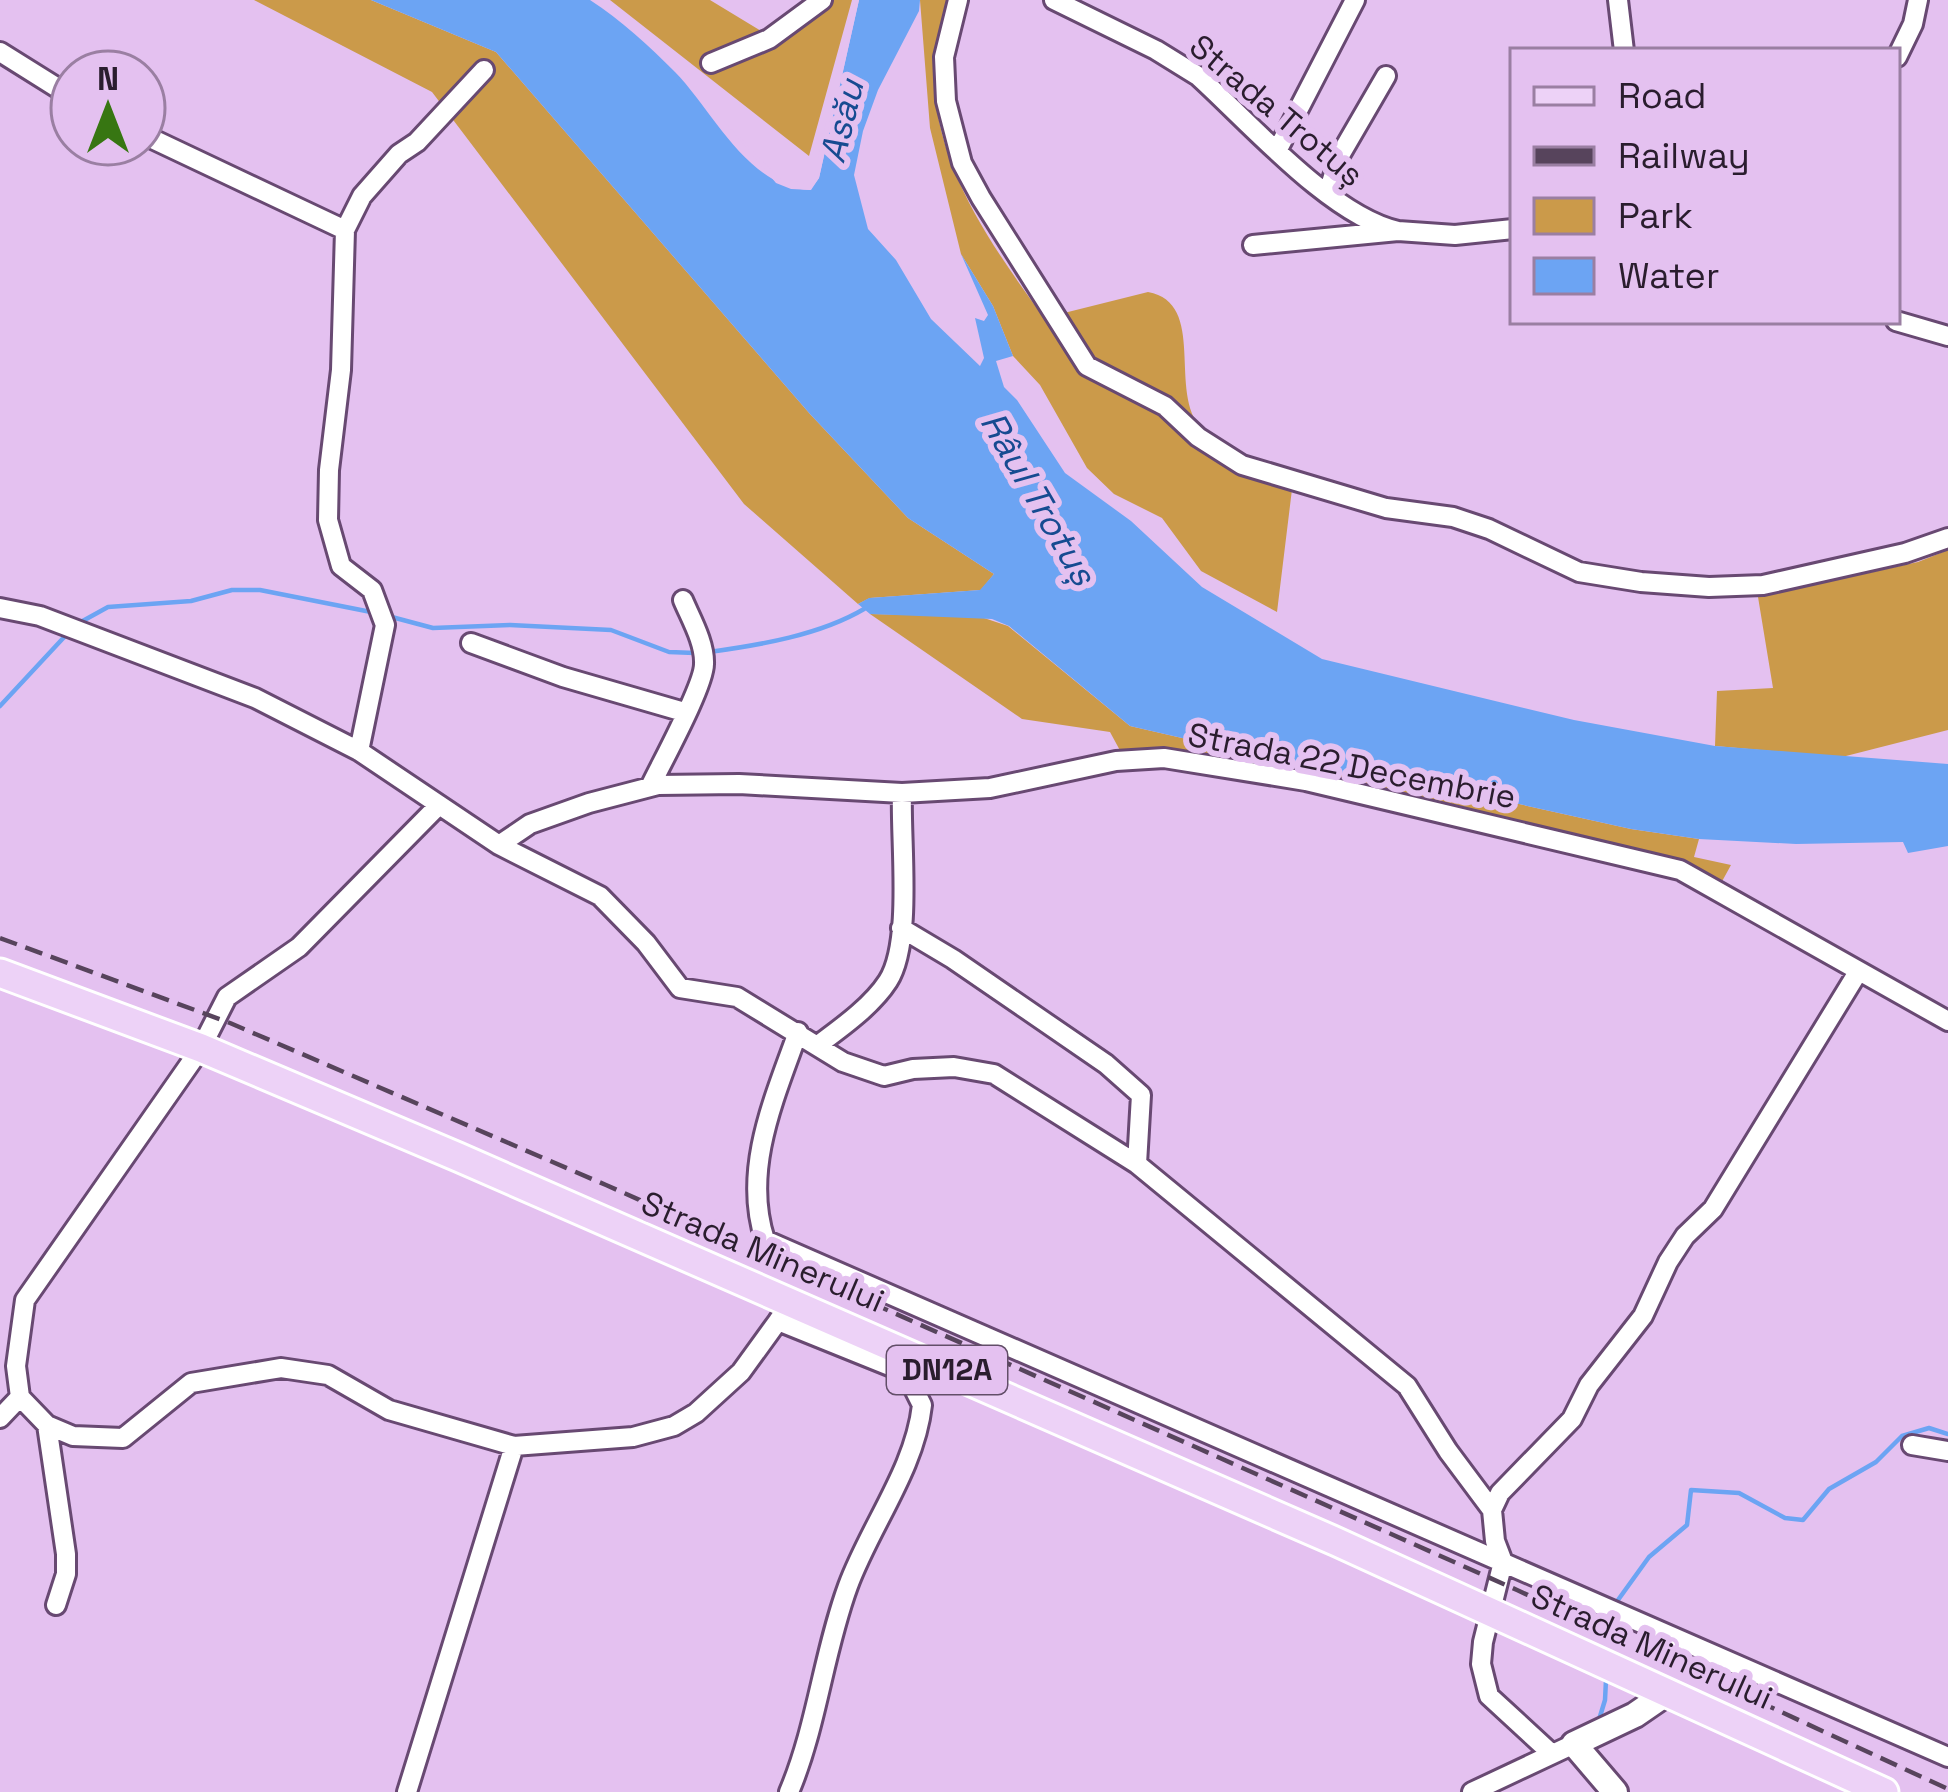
<svg xmlns="http://www.w3.org/2000/svg" width="1948" height="1792" font-family="'Space Grotesk',sans-serif">
<style>
.green{fill:#cb9a4a}
.water{fill:#6ca4f3}
.pier{fill:#e4c1f0}
.lines{fill:none;stroke-linecap:round;stroke-linejoin:round}
.stream{stroke:#6ca4f3;stroke-width:4.5}
.street-casing{stroke:#684972;stroke-width:24}
.secondary-casing{stroke:#684972;stroke-width:30}
.primary-casing{stroke:#fff;stroke-width:33}
.street{stroke:#fff;stroke-width:18}
.secondary{stroke:#fff;stroke-width:24}
.primary{stroke:#edd2f7;stroke-width:27}
.rail{stroke:#57445c;stroke-width:4.5;stroke-dasharray:18 9;stroke-linecap:butt}
.labels{text-anchor:middle;stroke-width:12;stroke-linejoin:round;paint-order:stroke}
.shield{fill:#e4c1f0;stroke:#624e68;stroke-width:3}
.shield-label{font-size:30px;font-weight:bold;fill:#2a1d2e}
.street-label{font-size:33px;fill:#2a1d2e;stroke:#e4c1f0}
.water-label{font-size:36px;font-style:italic;fill:#164b91;stroke:#e4c1f0}
</style>
<rect width="100%" height="100%" fill="#e4c1f0"/>
<path class="green" d="M254,0H371L496,52L810,414L908,518L994,574L981,590L870,598L858,604L744,504L432,92Z
M610,0H710L766,34L811,0H852L809,156Z
M920,0H947C943,21 935,44 934,65C931,162 990,243 1044,318L1148,292C1208,303 1167,393 1202,429C1224,452 1264,461 1294,473L1277,612L1201,571L1162,518L1114,494L1087,468L1040,385L1013,356L993,306L961,254L930,128Z
M1948,550V730L1842,757L1715,746L1717,691L1773,688L1758,597L1918,562Z
M870,614L978,616L1008,626L1130,726L1399,788L1492,798L1631,829L1699,839L1694,857L1731,865L1714,896L1674,875L1399,809L1123,756L1110,732L1022,719Z"/>
<path class="water" d="M371,0H590C621,20 649,46 675,72C714,112 748,188 810,190L819,178L859,0H920L919,11L878,90L863,131L854,175L868,229L896,260L931,319L980,366L984,358L975,318L984,321L988,315L961,254L993,306L1013,356L996,361L1004,387L1017,400L1065,473L1131,521L1202,587L1322,659L1574,720L1715,746L1948,764V846L1908,853L1903,842L1796,844L1699,839L1631,829L1492,798L1399,788L1130,726L1009,626L992,619L870,614L858,604L869,598L980,590L994,574L908,518L810,414L496,52Z"/>
<path class="pier" d="M853,0H859L819,178L811,190L791,189L776,183L724,121L779,178L808,184L814,176Z"/>
<g class="lines">
<path class="stream" d="M388,616L433,628L510,625L611,630L669,652L695,653
M79,623L108,607L191,601L232,590H260L371,612
M709,652C760,645 820,635 864,609
M0,706L67,634
M1618,1600L1649,1557L1687,1525L1691,1490L1739,1493L1785,1518L1803,1520L1829,1489L1876,1462L1902,1436L1929,1428L1948,1434
M1598,1723L1605,1700L1606,1680"/>
<g class="street-casing">
<path id="street" d="M958,0L944,57L946,101L962,163L981,198L1087,366L1165,406L1198,437L1242,465L1386,508L1453,517L1489,529L1579,572L1641,582L1709,587L1763,585L1905,553L1948,538
M1054,0L1156,50L1198,76C1250,123 1331,216 1398,231
M1618,0L1624,51
M0,52L72,97
M1897,57L1913,24L1918,0
M711,63L769,39L822,0
M144,135L345,230
M1278,149L1355,0
M1328,193L1339,157L1386,76
M1253,245L1398,231L1455,235L1513,229
M1896,321L1948,336
M0,608L40,616L255,698L359,751L499,845L600,896L646,943L680,988L737,997L843,1062L884,1076L913,1069L954,1067L994,1074L1137,1164L1407,1386L1448,1451L1492,1510L1495,1541L1503,1562L1483,1642L1481,1664L1489,1696L1552,1754
M471,643L563,677L684,712
M359,751L385,625L372,590L341,566L328,520L329,470L341,370L345,230L362,196L399,154L417,142L484,70
M650,787C662,762 704,686 704,664C705,643 691,619 683,600
M438,806L299,947L227,997L201,1048L25,1300L16,1366L20,1397L47,1425L73,1436L123,1438L191,1383L281,1368L328,1375L389,1410L514,1446L633,1437L674,1426L696,1413L741,1372L778,1321
M499,845L530,824L589,803L658,785L739,784L902,793L990,788L1116,761L1164,758L1306,781L1680,870L1948,1021
M901,928L953,959L1106,1064L1141,1095L1137,1164
M798,1032C774,1099 742,1170 765,1240L1948,1757
M818,1045C841,1028 872,1006 888,981C913,942 900,840 902,793
M784,1312L778,1321L897,1369L909,1379L922,1405C915,1469 870,1526 848,1586C823,1654 817,1726 789,1792
M0,1418L20,1397
M47,1425L66,1554V1574L56,1605
M1912,1445L1948,1451
M1492,1510L1500,1493L1572,1419L1589,1385L1643,1316L1668,1262L1685,1236L1713,1209L1858,972
M407,1792L514,1446
M1472,1792L1574,1744"/>
</g>
<g class="secondary-casing">
<path id="secondary" d="M1615,1792L1574,1744L1635,1715L1667,1693"/>
</g>
<g class="primary-casing">
<path id="primary" d="M0,973L201,1048L458,1157L1337,1542L1884,1792"/>
</g>
<use href="#street" class="street"/>
<use href="#secondary" class="secondary"/>
<use href="#primary" class="primary"/>
<path class="rail" d="M0,938L230,1023L606,1185L1517,1590L1948,1789"/>
</g>
<g class="labels">
<rect class="shield" x="887" y="1346" width="120" height="48" rx="9"/>
<g class="shield-label">
<text x="947" y="1380">DN12A</text>
</g>
<g class="street-label">
<text transform="translate(1277 110) rotate(40)" y="12">Strada Trotuș</text>
<text transform="translate(1352 765) rotate(11)" y="12">Strada 22 Decembrie</text>
<text transform="translate(763 1251) rotate(23)" y="12">Strada Minerului</text>
<text transform="translate(1652 1646) rotate(24)" y="12">Strada Minerului</text>
</g>
<g class="water-label">
<text transform="translate(841 121) rotate(-76)" y="13">Asău</text>
<text transform="translate(1039 498) rotate(60)" y="13">Râul Trotuș</text>
</g>
</g>
<rect x="1510" y="48" width="390" height="276" fill="#e4c1f0" stroke="#9a7fa2" stroke-width="3"/>
<rect x="1534" y="87" width="60" height="18" fill="#edd2f7" stroke="#9a7fa2" stroke-width="3"/>
<text x="1618" y="108" font-size="36" fill="#2a1d2e">Road</text>
<rect x="1534" y="147" width="60" height="18" fill="#57445c" stroke="#9a7fa2" stroke-width="3"/>
<text x="1618" y="168" font-size="36" fill="#2a1d2e">Railway</text>
<rect x="1534" y="198" width="60" height="36" fill="#cb9a4a" stroke="#9a7fa2" stroke-width="3"/>
<text x="1618" y="228" font-size="36" fill="#2a1d2e">Park</text>
<rect x="1534" y="258" width="60" height="36" fill="#6ca4f3" stroke="#9a7fa2" stroke-width="3"/>
<text x="1618" y="288" font-size="36" fill="#2a1d2e">Water</text>
<g transform="translate(108 108)"><circle r="57" fill="#e4c1f0" stroke="#9a7fa2" stroke-width="3"/>
<path d="M0-9L21 45L0 30L-21 45Z" fill="#377612"/>
<text y="-18" font-size="33" font-weight="bold" text-anchor="middle" fill="#2a1d2e">N</text>
</g>
</svg>
